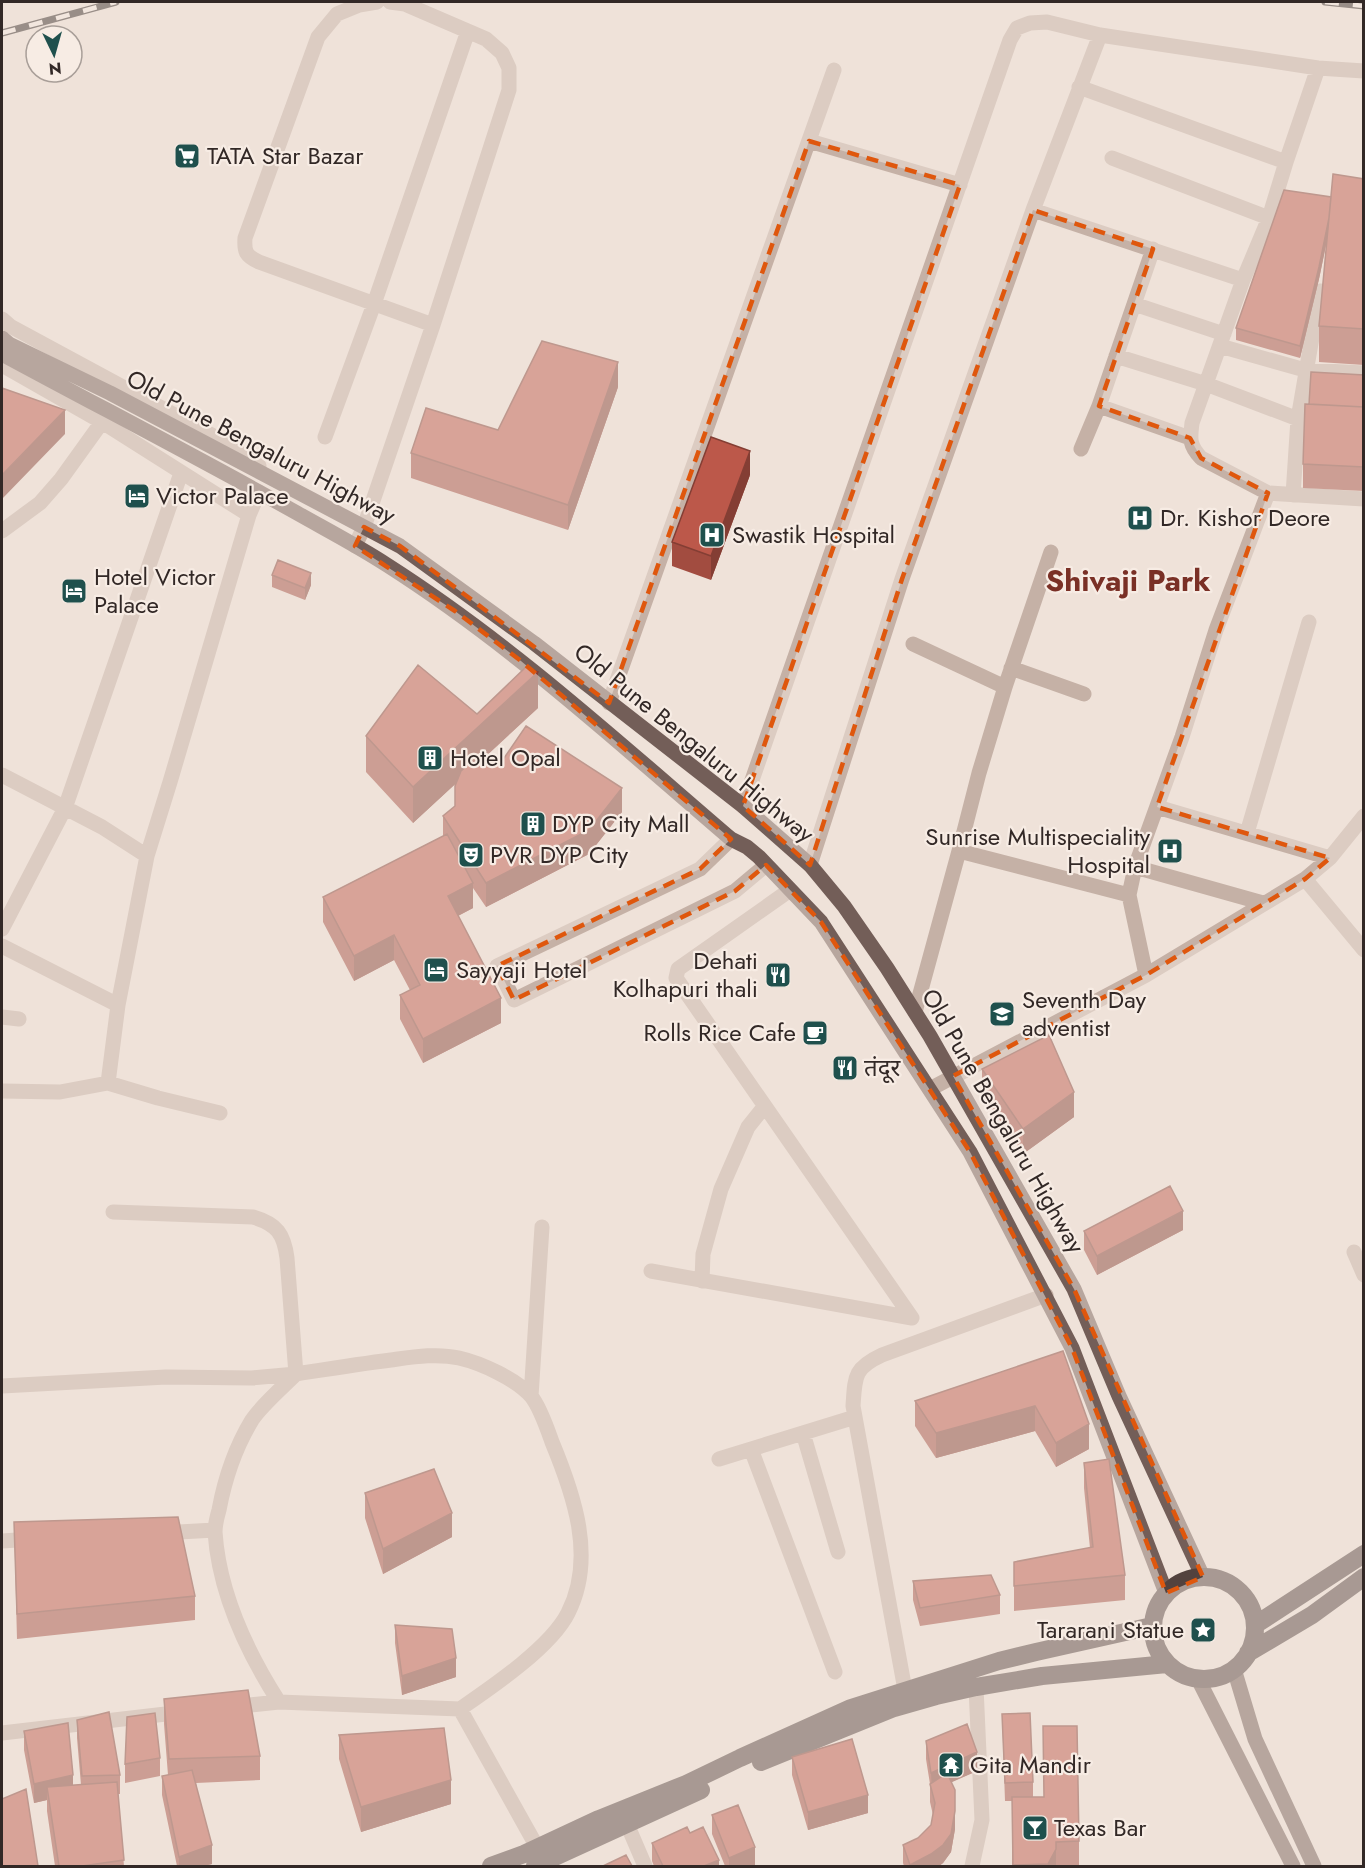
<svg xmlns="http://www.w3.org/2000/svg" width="1365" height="1868" font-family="Jost,'Noto Sans Devanagari',sans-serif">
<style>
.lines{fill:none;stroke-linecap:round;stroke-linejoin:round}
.minor{stroke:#c5b1a6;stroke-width:15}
.major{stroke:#735e58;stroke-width:15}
.highway{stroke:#52423e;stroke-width:18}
.rail-casing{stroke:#322826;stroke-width:7}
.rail{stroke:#f7ece4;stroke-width:4.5;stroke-dasharray:14;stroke-linecap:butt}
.wall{fill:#a24c40}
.shaded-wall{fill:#843e34}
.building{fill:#bc584a;stroke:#843e34;stroke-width:1.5}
.marked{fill:none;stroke:#df570d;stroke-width:4.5;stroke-dasharray:12 8;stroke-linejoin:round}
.labels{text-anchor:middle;stroke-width:4.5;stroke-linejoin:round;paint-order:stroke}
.poi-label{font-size:24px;fill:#322826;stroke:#f7ece4;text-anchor:start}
.street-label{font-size:24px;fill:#322826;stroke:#f7ece4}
.district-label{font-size:30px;font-weight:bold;fill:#7a3026;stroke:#f7ece4}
</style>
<rect width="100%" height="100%" fill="#efe2d9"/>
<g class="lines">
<path class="minor" d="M377,2L359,5L337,14L318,37L245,238C244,252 246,256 259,262L433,325
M1318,68L1286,162L1269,218L1243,280L1192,423C1190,439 1189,445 1201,458L1268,493L1364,499
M1079,87L1286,162
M809,141L960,185
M1112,158L1269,218
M1033,210L1243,280
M1134,304L1224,334
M2,319L10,326L221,440L259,466
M1220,346L1305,370L1364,373
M1116,356L1206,384L1298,419L1364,422
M2,365L102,422L249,515
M1099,406L1190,438
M325,437L374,304L468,31
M1081,449L1099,406L1153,249
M1293,495L1298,419L1320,291
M2,531L40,503L61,479L102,422
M355,546L364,527L433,325L509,90V68L502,53L486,39L405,4L390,2
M913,644L1005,687
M1011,668L1084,694
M609,703L834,70
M2,775L102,827L147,856
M743,806L1010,40L1017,28L1030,23L1047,22L1100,35L1318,68L1364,71
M1157,807L1330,858
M1247,833L1309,622
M731,839L700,869L497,966L514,1000L735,891L766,865
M959,851L1129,895
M810,865L902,579L1033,210L1100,35
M1135,867L1263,903
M1305,879L1364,950
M790,890L678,969L676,978L912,1318
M2,929L65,808L181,473
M2,946L118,1005
M1146,975L1129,895L1135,867L1182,737L1216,630L1268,493
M915,1012L959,851L979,773L1005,687L1051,552
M2,1017L19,1019
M108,1083L158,1098L220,1113
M930,1089L1146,975L1305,879L1330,858L1364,816
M2,1091L60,1092L108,1083L118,1005L147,856L170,782L249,515L259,492
M113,1212L253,1217C277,1224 284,1234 287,1258L296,1374C328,1369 359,1364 391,1360C413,1357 437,1353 459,1358C481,1363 516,1379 531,1396C540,1407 547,1428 552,1442C574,1495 596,1558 568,1613C551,1647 492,1687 460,1709
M1354,1252L1364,1275
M651,1271L912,1318
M702,1281L703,1254L721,1189L748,1127L764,1107
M2,1386L166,1377L252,1378L296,1374C283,1387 261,1406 252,1420C235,1448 225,1478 219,1510C217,1517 215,1525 215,1532C219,1592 247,1652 279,1702
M531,1396L542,1227
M803,1433L838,1552
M751,1449L835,1672
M719,1459L855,1417
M161,1533L215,1530
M2,1541L32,1539
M905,1690L853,1406C855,1376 854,1368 882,1355L1046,1295
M231,1707L279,1702L460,1709L537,1847L541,1859
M2,1733L183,1712
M627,1824L645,1866
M972,1866L982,1820L976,1687"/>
<path class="major" d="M2,338L9,344L110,393L400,546L534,643L743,806L810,865L844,906L887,968L930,1036L1074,1289L1119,1396L1203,1577
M2,354C100,407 199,458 297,513C327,530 358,546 387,565C511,644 620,744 731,839L747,847L759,857L821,922L970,1152L1072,1348L1166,1593
M1234,1669L1255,1739L1314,1866
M1198,1679L1293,1866"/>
<path class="highway" d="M1153 1628a51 51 0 1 1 102 0a51 51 0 1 1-102 0Z
M1255,1625L1364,1554
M1248,1653L1312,1615L1364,1577
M761,1762L894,1708L936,1696L976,1687L1042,1676L1167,1664
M491,1866L524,1854L599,1819L686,1784L740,1758L851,1708L999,1661L1036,1652L1152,1626
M535,1866L701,1790"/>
<g class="rail-casing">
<path id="rail" d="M1325,2L1364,6
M2,33L116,2"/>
</g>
<use href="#rail" class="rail"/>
</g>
<path class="wall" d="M1364,179V365L1319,362V326L1327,241L1319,279L1300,358L1236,340V328L1331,197Z
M1364,375V491L1303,488V464L1309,404Z
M618,387L568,530L411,478V453L498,430Z
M750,475L711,580L672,566V542Z
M272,575L311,585L305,600L272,587Z
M538,708L482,760L622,812L589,854L486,907L473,888V908L458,916L501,1023L423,1063L400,1019V995L410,990L394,960L354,981L323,922V897L443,836V816L455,806V784L413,823L366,772V736L477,714Z
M982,1069L1074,1117L1023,1154L982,1094Z
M1183,1230L1097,1275L1084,1250V1231Z
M1063,1351L1089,1449L1056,1467L1035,1431L936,1458L915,1426V1401Z
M1084,1463L1125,1575V1600L1014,1611V1562L1090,1548L1084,1488Z
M365,1493L452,1537L383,1574L365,1518Z
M14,1522L195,1596V1620L17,1639Z
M913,1581L1000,1595V1614L920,1626L913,1600Z
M395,1625L456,1677L402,1695L395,1643Z
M164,1699L260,1756V1780L196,1783L212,1864L203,1866H177L162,1795V1776L168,1775L164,1724Z
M1002,1714L1033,1782V1797L1079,1841V1866H1012V1801H1005Z
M77,1720L120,1775V1794H118L124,1866H55L47,1811V1800L34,1803L24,1750V1731L73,1785H81L77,1738Z
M339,1735L451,1804L361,1832L339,1759Z
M926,1741L977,1771L951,1782L955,1829L951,1852L943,1863L939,1866H904L903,1863V1845L918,1838L931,1825L933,1815L930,1802V1784L926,1759Z
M792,1757L868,1813L808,1830L792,1775Z
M160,1758V1776L125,1783V1764Z
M712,1815L755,1866H725L712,1834Z
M690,1833L719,1866H654L652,1861V1843Z"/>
<path class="shaded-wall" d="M1333,197V210L1319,279L1300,358V346Z
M618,362V387L568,530V505Z
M65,410V434L2,499V475Z
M750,451V475L711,580V556Z
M311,573V585L305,600V588Z
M538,672V708L413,823V787Z
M622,788V812L589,854L486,907V883Z
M473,883V908L448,921V896Z
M394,935V960L354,981V956Z
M501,998V1023L423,1063V1039Z
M1074,1092V1117L1023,1154V1129Z
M1183,1211V1230L1097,1275V1256Z
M1035,1406V1431L936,1458V1433Z
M1089,1424V1449L1056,1467V1443Z
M452,1513V1537L383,1574V1549Z
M456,1658V1677L402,1695V1676Z
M977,1752V1771L932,1791L931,1773Z
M73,1775V1794L47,1787V1800L34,1803V1784Z
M451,1780V1804L361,1832V1807Z
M868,1795V1813L808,1830V1812Z
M955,1811V1829L951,1852L943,1863L939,1866H910V1865Z
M212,1845V1864L203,1866H179V1857Z
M755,1847V1866H729V1858Z
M1056,1849V1866H1048V1864Z
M719,1860V1866H704Z"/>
<path class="building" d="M1333,174L1364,179V329L1319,326Z
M1284,190L1331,197L1329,218L1319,267L1300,346L1236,328Z
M542,341L618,362L568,505L411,453L426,408L498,430Z
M1311,372L1364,375V407L1309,404Z
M2,388L65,410L2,475Z
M1305,404L1364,407V467L1303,464Z
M711,437L750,451L711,556L672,542Z
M278,560L311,573L305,588L272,575Z
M418,665L477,714L526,667L538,672L413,787L366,736Z
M526,726L622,788L589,830L486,883L443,816L455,806V786L461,771L470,763L485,759L500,764Z
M447,834L473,883L448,896L501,998L423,1039L400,995L420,985L394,935L354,956L323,897Z
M1049,1035L1074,1092L1023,1129L982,1069Z
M1170,1186L1183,1211L1097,1256L1084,1231Z
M1063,1351L1089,1424L1056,1443L1035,1406L936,1433L915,1401Z
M1109,1459L1125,1575L1014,1586V1562L1093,1547L1084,1463Z
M434,1469L452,1513L383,1549L365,1493Z
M178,1517L195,1596L17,1614L14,1522Z
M991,1575L1000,1595L920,1608L913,1581Z
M395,1625L452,1629L456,1658L402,1676Z
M248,1690L260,1756L169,1759L164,1699Z
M109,1712L120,1775L82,1776L77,1720Z
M155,1713L160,1758L125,1764L127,1717Z
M1030,1713L1033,1782L1005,1783L1002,1714Z
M68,1723L73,1775L34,1784L24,1731Z
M967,1724L977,1752L931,1773L926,1741Z
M1043,1726H1077L1079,1841L1056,1842V1849L1048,1864L1013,1865L1012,1797H1044Z
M444,1728L451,1780L361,1807L339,1735Z
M852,1739L868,1795L808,1812L792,1757Z
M192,1770L212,1845L179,1857L162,1776Z
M947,1773L955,1790V1811L951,1834L943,1845L931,1854L910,1865L903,1845L918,1838L931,1825L935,1803L930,1784Z
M117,1782L124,1860L82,1866H59L47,1787Z
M26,1789L38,1866H2V1799Z
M738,1805L755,1847L729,1858L712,1815Z
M687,1827L690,1833L703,1827L719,1860L704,1866H663L652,1843Z
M626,1855L632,1866H603Z"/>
<path d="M0 0H1365V1868H0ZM809,141L960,185L743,806L810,865L902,579L1033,210L1153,249L1099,406L1190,438L1201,458L1268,493L1157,807L1330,858L1305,879L1146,975L953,1076L1074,1289L1203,1577L1166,1593L1072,1348L970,1152L821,922L766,865L735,891L514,1000L497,966L700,869L731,839L521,661L455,611L355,546L364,527L400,546L609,703Z" fill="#efe2d9" fill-opacity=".55" fill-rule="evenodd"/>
<path class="marked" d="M809,141L960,185L743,806L810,865L902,579L1033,210L1153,249L1099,406L1190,438L1201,458L1268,493L1157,807L1330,858L1305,879L1146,975L953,1076L1074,1289L1203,1577L1166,1593L1072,1348L970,1152L821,922L766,865L735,891L514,1000L497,966L700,869L731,839L521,661L455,611L355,546L364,527L400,546L609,703Z"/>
<defs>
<g id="supermarket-square" transform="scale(1.35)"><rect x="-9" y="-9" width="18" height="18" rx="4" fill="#1f504d" stroke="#f7ece4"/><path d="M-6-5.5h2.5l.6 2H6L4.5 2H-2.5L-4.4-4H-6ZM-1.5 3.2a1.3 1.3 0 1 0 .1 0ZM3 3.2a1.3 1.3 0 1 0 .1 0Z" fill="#fff"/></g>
<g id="hotel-square" transform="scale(1.35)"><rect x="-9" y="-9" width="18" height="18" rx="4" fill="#1f504d" stroke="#f7ece4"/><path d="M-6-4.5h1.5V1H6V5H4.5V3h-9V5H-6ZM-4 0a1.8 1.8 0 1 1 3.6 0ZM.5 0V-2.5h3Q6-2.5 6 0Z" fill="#fff"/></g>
<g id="hospital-square" transform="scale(1.35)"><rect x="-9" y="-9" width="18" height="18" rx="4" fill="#1f504d" stroke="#f7ece4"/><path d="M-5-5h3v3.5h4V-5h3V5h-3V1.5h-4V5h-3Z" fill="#fff"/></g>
<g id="building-square" transform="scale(1.35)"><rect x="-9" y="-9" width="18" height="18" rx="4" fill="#1f504d" stroke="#f7ece4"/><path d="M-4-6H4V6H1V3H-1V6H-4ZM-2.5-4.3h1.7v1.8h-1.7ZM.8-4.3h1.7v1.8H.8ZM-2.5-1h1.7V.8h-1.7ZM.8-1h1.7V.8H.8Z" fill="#fff"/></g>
<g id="theatre-square" transform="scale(1.35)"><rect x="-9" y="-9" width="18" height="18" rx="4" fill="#1f504d" stroke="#f7ece4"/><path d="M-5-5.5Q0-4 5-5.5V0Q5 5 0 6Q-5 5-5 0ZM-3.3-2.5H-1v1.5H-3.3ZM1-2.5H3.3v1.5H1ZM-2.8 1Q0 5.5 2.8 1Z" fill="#fff"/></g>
<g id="restaurant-square" transform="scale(1.35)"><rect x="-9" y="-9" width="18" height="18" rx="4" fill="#1f504d" stroke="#f7ece4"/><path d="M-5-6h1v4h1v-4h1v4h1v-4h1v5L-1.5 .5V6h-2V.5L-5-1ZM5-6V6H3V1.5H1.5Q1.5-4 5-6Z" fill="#fff"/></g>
<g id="school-square" transform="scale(1.35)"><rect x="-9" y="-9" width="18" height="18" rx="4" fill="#1f504d" stroke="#f7ece4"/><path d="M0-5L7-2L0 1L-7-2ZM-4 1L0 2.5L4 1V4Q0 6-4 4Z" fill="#fff"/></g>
<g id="cafe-square" transform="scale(1.35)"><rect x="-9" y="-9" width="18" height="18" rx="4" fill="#1f504d" stroke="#f7ece4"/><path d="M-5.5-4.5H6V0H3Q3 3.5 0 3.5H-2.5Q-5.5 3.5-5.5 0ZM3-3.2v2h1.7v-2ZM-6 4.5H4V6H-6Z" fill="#fff"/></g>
<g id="sight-square" transform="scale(1.35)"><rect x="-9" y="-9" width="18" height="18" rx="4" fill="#1f504d" stroke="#f7ece4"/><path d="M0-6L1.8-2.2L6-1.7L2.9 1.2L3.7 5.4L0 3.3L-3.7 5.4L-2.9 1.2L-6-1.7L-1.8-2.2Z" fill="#fff"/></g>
<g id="temple-square" transform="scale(1.35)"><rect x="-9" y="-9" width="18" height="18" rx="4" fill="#1f504d" stroke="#f7ece4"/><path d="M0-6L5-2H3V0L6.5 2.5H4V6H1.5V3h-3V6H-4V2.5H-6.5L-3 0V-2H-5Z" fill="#fff"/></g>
<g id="bar-square" transform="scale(1.35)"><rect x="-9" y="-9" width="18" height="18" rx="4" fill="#1f504d" stroke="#f7ece4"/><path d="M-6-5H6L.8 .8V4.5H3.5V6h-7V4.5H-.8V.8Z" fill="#fff"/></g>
</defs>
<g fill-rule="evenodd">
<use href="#supermarket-square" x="187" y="156"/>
<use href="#hotel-square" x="137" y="496"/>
<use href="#hospital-square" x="1140" y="518"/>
<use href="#hospital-square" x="712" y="535"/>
<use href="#hotel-square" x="74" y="591"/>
<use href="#building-square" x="430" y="758"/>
<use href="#building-square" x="533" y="824"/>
<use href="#hospital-square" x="1170" y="851"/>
<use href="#theatre-square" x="471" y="855"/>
<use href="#hotel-square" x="436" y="970"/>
<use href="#restaurant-square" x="778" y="975"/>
<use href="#school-square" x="1002" y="1014"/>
<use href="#cafe-square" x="815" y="1033"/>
<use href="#restaurant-square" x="845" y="1068"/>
<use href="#sight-square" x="1203" y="1630"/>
<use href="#temple-square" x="951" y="1765"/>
<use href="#bar-square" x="1035" y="1828"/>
</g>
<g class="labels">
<g class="poi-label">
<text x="207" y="164">TATA Star Bazar</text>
<text x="156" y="504">Victor Palace</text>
<text x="1160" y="526">Dr. Kishor Deore</text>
<text x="732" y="543">Swastik Hospital</text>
<text x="94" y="585">Hotel Victor<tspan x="94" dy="28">Palace</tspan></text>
<text x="450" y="766">Hotel Opal</text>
<text x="552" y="832">DYP City Mall</text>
<text x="1150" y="845" text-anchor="end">Sunrise Multispeciality<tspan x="1150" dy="28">Hospital</tspan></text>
<text x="490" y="863">PVR DYP City</text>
<text x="758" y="969" text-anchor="end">Dehati<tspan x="758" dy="28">Kolhapuri thali</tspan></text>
<text x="456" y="978">Sayyaji Hotel</text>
<text x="1022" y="1008">Seventh Day<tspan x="1022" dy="28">adventist</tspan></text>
<text x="796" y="1041" text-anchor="end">Rolls Rice Cafe</text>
<text x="864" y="1076">तंदूर</text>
<text x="1184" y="1638" text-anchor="end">Tararani Statue</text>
<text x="970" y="1773">Gita Mandir</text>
<text x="1054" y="1836">Texas Bar</text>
</g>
<g class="street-label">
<text transform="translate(261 447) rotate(28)" y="8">Old Pune Bengaluru Highway</text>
<text transform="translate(694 743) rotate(39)" y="8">Old Pune Bengaluru Highway</text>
<text transform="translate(1003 1121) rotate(60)" y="8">Old Pune Bengaluru Highway</text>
</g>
<g class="district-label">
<text x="1128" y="591">Shivaji Park</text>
</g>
</g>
<rect width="1365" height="1868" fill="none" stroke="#322826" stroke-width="6"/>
<g transform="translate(54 54) rotate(175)"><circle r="28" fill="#f7ece4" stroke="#a89e98" stroke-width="1.5"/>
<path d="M0-4.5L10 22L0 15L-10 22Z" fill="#1f504d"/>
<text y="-9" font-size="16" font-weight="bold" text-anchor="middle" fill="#322826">N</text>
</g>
</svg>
